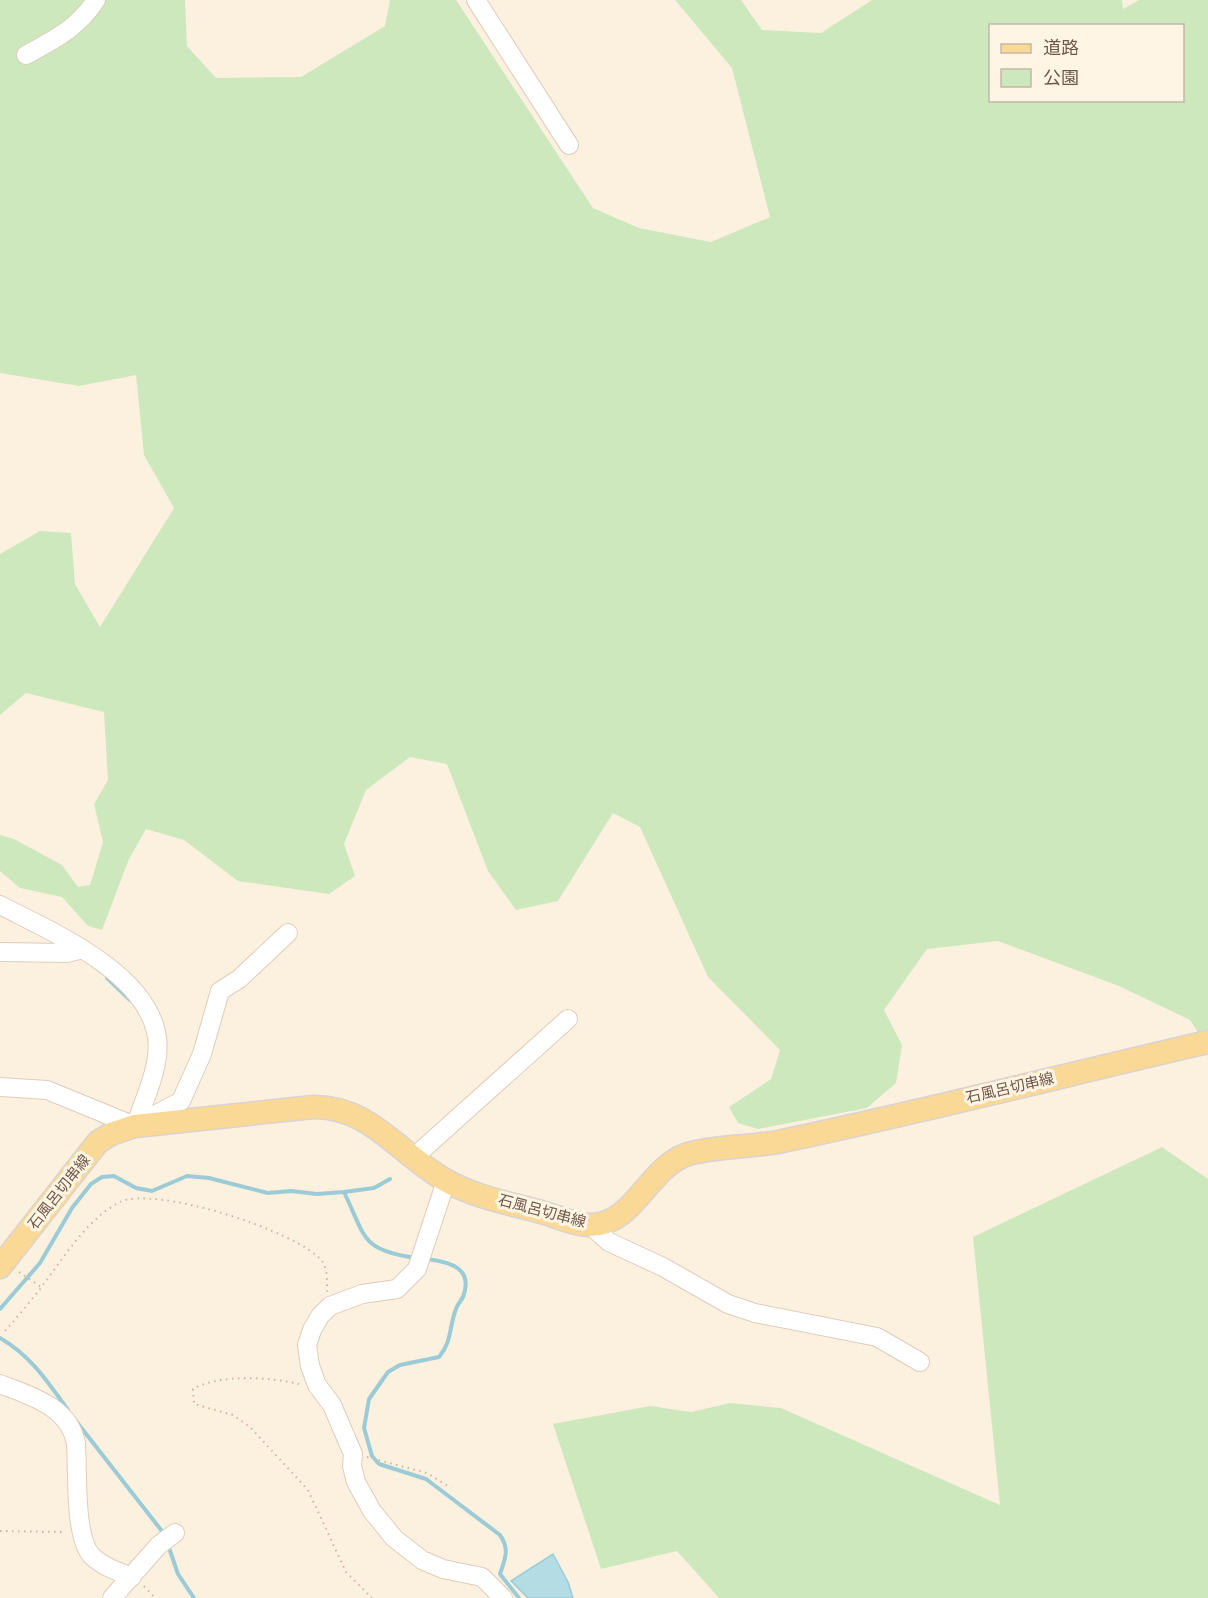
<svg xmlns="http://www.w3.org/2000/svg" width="1208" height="1598" font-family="'DejaVu Sans','Noto Sans JP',sans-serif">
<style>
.green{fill:#cee8be;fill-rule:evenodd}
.water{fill:#b4dce4;stroke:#9bcbd6;stroke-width:1.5}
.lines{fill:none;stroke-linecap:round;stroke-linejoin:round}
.stream{stroke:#9bcbd6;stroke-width:4}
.minor-casing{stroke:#dfcdbb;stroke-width:20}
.major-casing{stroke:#dad3cf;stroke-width:25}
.path{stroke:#d5b39b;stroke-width:2;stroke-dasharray:1.5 4.5;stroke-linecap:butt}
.minor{stroke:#fff;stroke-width:18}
.major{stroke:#fad997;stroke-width:22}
.labels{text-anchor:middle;stroke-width:6;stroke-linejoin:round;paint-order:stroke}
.street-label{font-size:15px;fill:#715747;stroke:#fff5e4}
</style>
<rect width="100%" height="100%" fill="#fcf1df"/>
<path class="green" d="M0,0H185L187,46L216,78L301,77L385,26L390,0H456L593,208L639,228L711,242L770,217L732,68L675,0H741L762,30L821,33L872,0H1122L1123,9L1139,0H1208V1047L1190,1020L1119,986L998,941L927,949L884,1010L902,1045L896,1083L867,1108L758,1129L738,1123L729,1107L771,1079L780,1050L708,977L640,827L613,813L558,901L516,910L488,871L447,764L410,757L366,790L344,844L355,876L329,894L238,881L184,840L146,829L129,859L102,930L88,926L62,897L20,888L0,871V835L14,839L62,865L78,887L90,885L103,842L94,804L108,780L104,712L26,693L0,715V554L40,531L71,533L75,584L100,627L174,508L144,455L136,375L79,386L0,373ZM990,26H1182V100H990Z
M1162,1147L1208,1179V1598H719L677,1551L601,1569L553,1424L650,1406L691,1412L730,1403L781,1408L1000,1505L973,1237Z"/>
<path class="water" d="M553,1554L568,1582L573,1598H528L511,1581Z"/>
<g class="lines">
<path class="stream" d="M107,978L130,1000
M344,1192L374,1188L390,1179
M427,1259C450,1262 474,1268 463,1297C461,1301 457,1305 456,1309C449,1327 452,1342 439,1357L400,1365L388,1372L369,1399L364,1428L372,1456L379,1464L426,1479L500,1535C510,1549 505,1559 500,1574L519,1598
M0,1309L40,1263L72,1208L91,1184L102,1177L114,1176L136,1188L152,1191L187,1176L209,1178L268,1193L291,1191L317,1194L344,1192C366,1238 361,1250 416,1258
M0,1338C31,1356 47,1381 68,1410
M76,1421L165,1535
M168,1545L178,1574L194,1598"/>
<g class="minor-casing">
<path id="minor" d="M476,0L569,145
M26,55C55,39 78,28 96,0
M0,905C52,932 147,972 157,1037C161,1066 144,1100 135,1126
M0,952L67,953L83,949
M0,1087L47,1090L135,1126
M136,1125L181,1101L202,1054L220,991L239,979L288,933
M413,1158L568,1019
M446,1181L417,1269L397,1289L362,1294L330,1306L320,1316L312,1330L307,1345L310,1366L317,1385L332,1405L353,1454L352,1466L356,1482L372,1511L394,1538L422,1560L443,1569L482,1577L503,1598
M590,1225L609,1242L663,1267L728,1304L755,1313L877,1337L920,1362
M0,1384C31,1396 70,1407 76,1444C78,1471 74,1535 91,1555C101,1566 119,1572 132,1577
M112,1598L159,1545L175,1533"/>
</g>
<g class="major-casing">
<path id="major" d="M0,1267L98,1142L111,1134L135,1126L313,1107C370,1106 399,1154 445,1180C474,1197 509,1203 541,1212C556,1216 572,1224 588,1225C636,1227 648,1163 692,1153C720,1146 750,1147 778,1142C922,1112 1065,1075 1208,1042"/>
</g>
<path class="path" d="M19,1272L41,1287
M5,1331C18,1316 31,1301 43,1285C64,1257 88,1218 120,1202C154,1185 298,1231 322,1261C328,1269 327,1282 327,1292
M299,1384C272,1377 218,1374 193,1389L194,1404L233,1415L250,1427L308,1490L346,1572L372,1598
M367,1457L427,1473L451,1488
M0,1531L66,1532
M144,1586L155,1598"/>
<use href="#minor" class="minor"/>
<use href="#major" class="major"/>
</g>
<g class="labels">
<g class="street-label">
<text transform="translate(1010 1088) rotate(-13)" y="5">石風呂切串線</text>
<text transform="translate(59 1192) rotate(-52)" y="5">石風呂切串線</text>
<text transform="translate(542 1211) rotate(15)" y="5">石風呂切串線</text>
</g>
</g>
<rect x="989" y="24" width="195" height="78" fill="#fff5e4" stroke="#c6b6a5" stroke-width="1.5"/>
<rect x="1001" y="44" width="30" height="9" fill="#fad997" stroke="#c6b6a5" stroke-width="1.5"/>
<text x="1043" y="54" font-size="18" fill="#715747">道路</text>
<rect x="1001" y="69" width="30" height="18" fill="#cee8be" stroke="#c6b6a5" stroke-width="1.5"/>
<text x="1043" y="84" font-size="18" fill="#715747">公園</text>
</svg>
